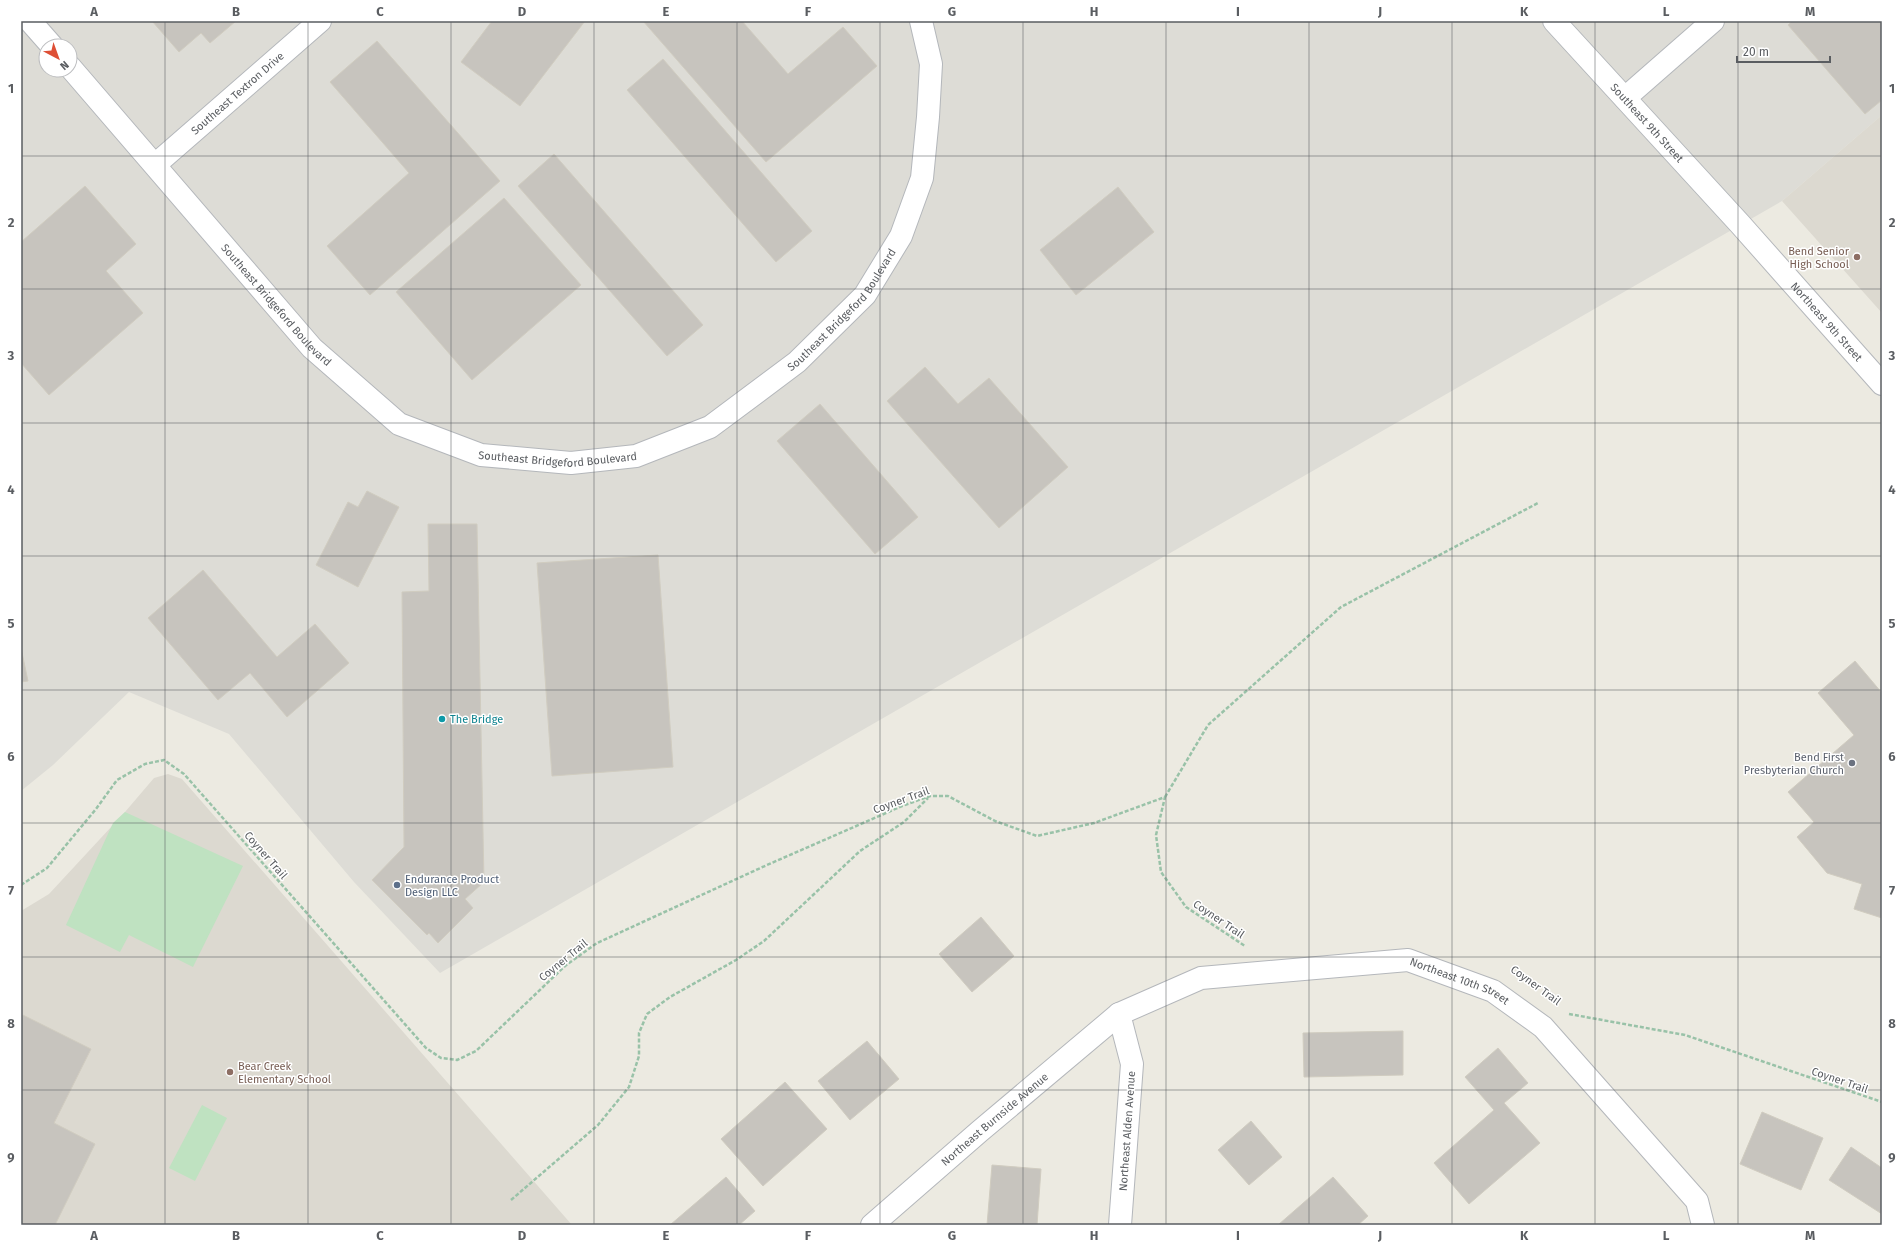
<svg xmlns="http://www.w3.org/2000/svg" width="1903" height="1246" font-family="'Fira Sans',sans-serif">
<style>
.industrial{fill:#dddcd6;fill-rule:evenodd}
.education{fill:#dcd9d0}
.green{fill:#bfe2c1}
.building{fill:#c7c4be;stroke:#d0ccc0}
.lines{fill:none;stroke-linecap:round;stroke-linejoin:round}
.minor-casing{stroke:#b4b7bb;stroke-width:24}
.tertiary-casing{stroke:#b4b7bb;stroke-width:24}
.path{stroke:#99c2a8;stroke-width:2.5;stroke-dasharray:4 2;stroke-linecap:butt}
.minor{stroke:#fff;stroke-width:22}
.tertiary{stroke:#fff;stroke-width:22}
.grid{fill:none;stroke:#5a5d61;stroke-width:1;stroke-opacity:0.55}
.education-dot{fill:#8d6e63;stroke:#fff;stroke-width:1.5}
.culture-dot{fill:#0f9aa8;stroke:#fff;stroke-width:1.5}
.worship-dot{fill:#6b7280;stroke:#fff;stroke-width:1.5}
.service-dot{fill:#5c6f8a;stroke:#fff;stroke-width:1.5}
.labels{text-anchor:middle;stroke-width:3;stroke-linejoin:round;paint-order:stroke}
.street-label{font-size:11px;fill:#5a5d61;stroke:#fff}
.education-label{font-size:11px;fill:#785e54;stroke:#fff;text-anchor:end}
.culture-label{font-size:11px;fill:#0d838f;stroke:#fff;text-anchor:start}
.worship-label{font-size:11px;fill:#5b616d;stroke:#fff;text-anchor:end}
.service-label{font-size:11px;fill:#4e5e75;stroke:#fff;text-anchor:start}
.neatline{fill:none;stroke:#5a5d61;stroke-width:1.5}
.grid-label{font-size:13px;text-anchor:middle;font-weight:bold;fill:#5a5d61}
</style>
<rect width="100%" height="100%" fill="#eceae1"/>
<path class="industrial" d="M21,21H1882V115L1782,201L440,973L354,882L229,734L129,692L53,765L21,791ZM46,46H70V70H46Z"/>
<path class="education" d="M1882,115V313L1782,201Z
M168,774L182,779L572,1225H21V911L49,894L125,812L154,778Z"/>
<path class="green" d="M125,812L243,866L193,967L129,935L120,952L66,925L113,823Z
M202,1105L227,1118L195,1181L169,1168Z"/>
<path class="building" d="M152,21H236L210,43L201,33L179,52Z
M492,21H585L520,106L461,62Z
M643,21H742L788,74L843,27L877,66L766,162Z
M1792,21H1882V100L1865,114L1788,25Z
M377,41L500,181L370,295L327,246L409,173L330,82Z
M663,59L812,231L776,262L627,90Z
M554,154L703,325L667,356L518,186Z
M85,186L136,244L106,271L143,313L49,395L21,363V242Z
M1118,187L1154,232L1076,295L1040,250Z
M504,198L581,285L472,380L396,292Z
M925,367L958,404L989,378L1068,467L999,528L887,401Z
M820,404L918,517L875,554L777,441Z
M367,491L399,507L358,587L316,565L348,502L358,507Z
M428,524H477L484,882L465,899L473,908L438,943L429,933L427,935L372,880L404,847L402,592L429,591Z
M658,555L673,767L552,776L537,563Z
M203,570L277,657L315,624L349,663L287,717L250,673L218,700L148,618Z
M21,648L28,681L21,682Z
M1855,661L1882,693V918L1854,909L1862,884L1827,873L1797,837L1814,822L1788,792L1854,735L1818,693Z
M981,917L1014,956L972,992L939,954Z
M23,1015L91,1049L54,1123L95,1144L55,1225H21V1020Z
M1403,1031V1075L1304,1077L1303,1033Z
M867,1041L899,1079L850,1120L818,1081Z
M1498,1048L1528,1083L1504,1103L1540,1143L1469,1204L1434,1163L1494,1110L1465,1077Z
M785,1082L827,1129L763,1186L721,1139Z
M1762,1112L1823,1138L1801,1190L1740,1164Z
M1251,1121L1282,1157L1249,1185L1218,1150Z
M1851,1147L1882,1168V1214L1829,1180Z
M992,1165L1041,1169L1037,1225H987Z
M726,1177L755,1211L739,1225H670Z
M1333,1177L1368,1216L1358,1225H1278Z"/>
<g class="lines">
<g class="minor-casing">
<g id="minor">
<path d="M30,21L52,46"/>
<path id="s1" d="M70,67L312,348L399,424L481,455L571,463L636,456L710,427L797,362L865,295L901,236L922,178L928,117L931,64L921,21"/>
<path d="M1625,98L1713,21"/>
<path id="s2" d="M156,164L320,21"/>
<path d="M1119,1014L1132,1064L1120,1225"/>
<path id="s3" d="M872,1225L980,1131L1119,1014L1201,978L1408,960L1493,991L1543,1027L1697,1201L1703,1225"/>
</g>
</g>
<g class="tertiary-casing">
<g id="tertiary">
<path id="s4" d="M1554,21L1740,224L1882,384"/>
</g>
</g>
<path class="path" d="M1165,797L1208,725L1341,607L1538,503
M21,885L47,868L96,809L117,780L145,764L164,760L184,774L426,1048L441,1058L457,1060L476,1051L565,966L597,943L767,865L902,806L930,796H948L995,821L1037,836L1094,823L1165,797L1156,835L1161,872L1186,907L1245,946
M1569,1014L1685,1035L1882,1102
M511,1200L598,1125L629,1087L639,1056V1033L647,1014L670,997L736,960L764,941L860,851L904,822L928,798"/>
<use href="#minor" class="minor"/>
<use href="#tertiary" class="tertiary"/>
</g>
<path class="grid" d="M165,21V1225M308,21V1225M451,21V1225M594,21V1225M737,21V1225M880,21V1225M1023,21V1225M1166,21V1225M1309,21V1225M1452,21V1225M1595,21V1225M1738,21V1225M21,156H1882M21,289H1882M21,423H1882M21,556H1882M21,690H1882M21,823H1882M21,957H1882M21,1090H1882"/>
<g class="education-dot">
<circle cx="1857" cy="257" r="4"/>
<circle cx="230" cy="1072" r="4"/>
</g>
<circle class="culture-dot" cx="442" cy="719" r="4"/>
<circle class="worship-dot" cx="1852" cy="763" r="4"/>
<circle class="service-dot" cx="397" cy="885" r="4"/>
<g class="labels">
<g class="street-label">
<text dy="4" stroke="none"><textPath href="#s2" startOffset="108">Southeast Textron Drive</textPath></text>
<text dy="4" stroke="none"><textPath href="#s4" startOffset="138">Southeast 9th Street</textPath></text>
<text dy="4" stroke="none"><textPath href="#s1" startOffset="315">Southeast Bridgeford Boulevard</textPath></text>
<text dy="4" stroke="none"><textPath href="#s1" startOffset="987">Southeast Bridgeford Boulevard</textPath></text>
<text dy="4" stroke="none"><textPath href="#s4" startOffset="406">Northeast 9th Street</textPath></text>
<text dy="4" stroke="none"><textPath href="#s1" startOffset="651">Southeast Bridgeford Boulevard</textPath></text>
<text transform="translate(901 800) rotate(-20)" y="4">Coyner Trail</text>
<text transform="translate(266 855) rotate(49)" y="4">Coyner Trail</text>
<text transform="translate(1219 919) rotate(34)" y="4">Coyner Trail</text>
<text transform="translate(563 960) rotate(-39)" y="4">Coyner Trail</text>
<text dy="4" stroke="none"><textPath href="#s3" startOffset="678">Northeast 10th Street</textPath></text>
<text transform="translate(1536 985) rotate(36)" y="4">Coyner Trail</text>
<text transform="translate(1840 1080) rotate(19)" y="4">Coyner Trail</text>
<text dy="4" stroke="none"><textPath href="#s3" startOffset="162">Northeast Burnside Avenue</textPath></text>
<text transform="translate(1127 1131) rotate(-86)" y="4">Northeast Alden Avenue</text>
</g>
<g class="education-label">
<text x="1849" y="255">Bend Senior<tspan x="1849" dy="13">High School</tspan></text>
<text x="238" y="1070" text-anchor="start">Bear Creek<tspan x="238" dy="13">Elementary School</tspan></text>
</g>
<g class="culture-label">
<text x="450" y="723">The Bridge</text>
</g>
<g class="worship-label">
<text x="1844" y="761">Bend First<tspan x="1844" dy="13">Presbyterian Church</tspan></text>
</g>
<g class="service-label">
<text x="405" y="883">Endurance Product<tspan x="405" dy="13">Design LLC</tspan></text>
</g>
</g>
<rect width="1903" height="1246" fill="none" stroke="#ffffff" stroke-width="44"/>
<g transform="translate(58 58) rotate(139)"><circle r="19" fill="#ffffff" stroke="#bdbec0"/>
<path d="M0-3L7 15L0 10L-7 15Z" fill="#de4f35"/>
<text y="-6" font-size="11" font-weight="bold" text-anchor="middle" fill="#5a5d61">N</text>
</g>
<path d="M1737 56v6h93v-6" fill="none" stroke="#5a5d61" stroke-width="2"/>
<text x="1743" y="56" font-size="12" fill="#5a5d61" stroke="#ffffff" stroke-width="3" paint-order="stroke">20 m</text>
<rect x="22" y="22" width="1859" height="1202" class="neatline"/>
<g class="grid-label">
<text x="94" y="16">A</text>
<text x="236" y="16">B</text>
<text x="380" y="16">C</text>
<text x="522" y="16">D</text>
<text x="666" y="16">E</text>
<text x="808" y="16">F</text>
<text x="952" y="16">G</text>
<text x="1094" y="16">H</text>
<text x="1238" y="16">I</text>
<text x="1380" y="16">J</text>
<text x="1524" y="16">K</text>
<text x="1666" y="16">L</text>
<text x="1810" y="16">M</text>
<text x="11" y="93">1</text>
<text x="1892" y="93">1</text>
<text x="11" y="227">2</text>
<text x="1892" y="227">2</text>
<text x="11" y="360">3</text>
<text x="1892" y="360">3</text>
<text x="11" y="494">4</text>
<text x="1892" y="494">4</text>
<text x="11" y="628">5</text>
<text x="1892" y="628">5</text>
<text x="11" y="761">6</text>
<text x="1892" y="761">6</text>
<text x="11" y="895">7</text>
<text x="1892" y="895">7</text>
<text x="11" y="1028">8</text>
<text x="1892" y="1028">8</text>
<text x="11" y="1162">9</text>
<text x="1892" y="1162">9</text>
<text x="94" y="1240">A</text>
<text x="236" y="1240">B</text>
<text x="380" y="1240">C</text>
<text x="522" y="1240">D</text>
<text x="666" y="1240">E</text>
<text x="808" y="1240">F</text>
<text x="952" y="1240">G</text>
<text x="1094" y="1240">H</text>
<text x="1238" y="1240">I</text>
<text x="1380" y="1240">J</text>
<text x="1524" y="1240">K</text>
<text x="1666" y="1240">L</text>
<text x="1810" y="1240">M</text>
</g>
</svg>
